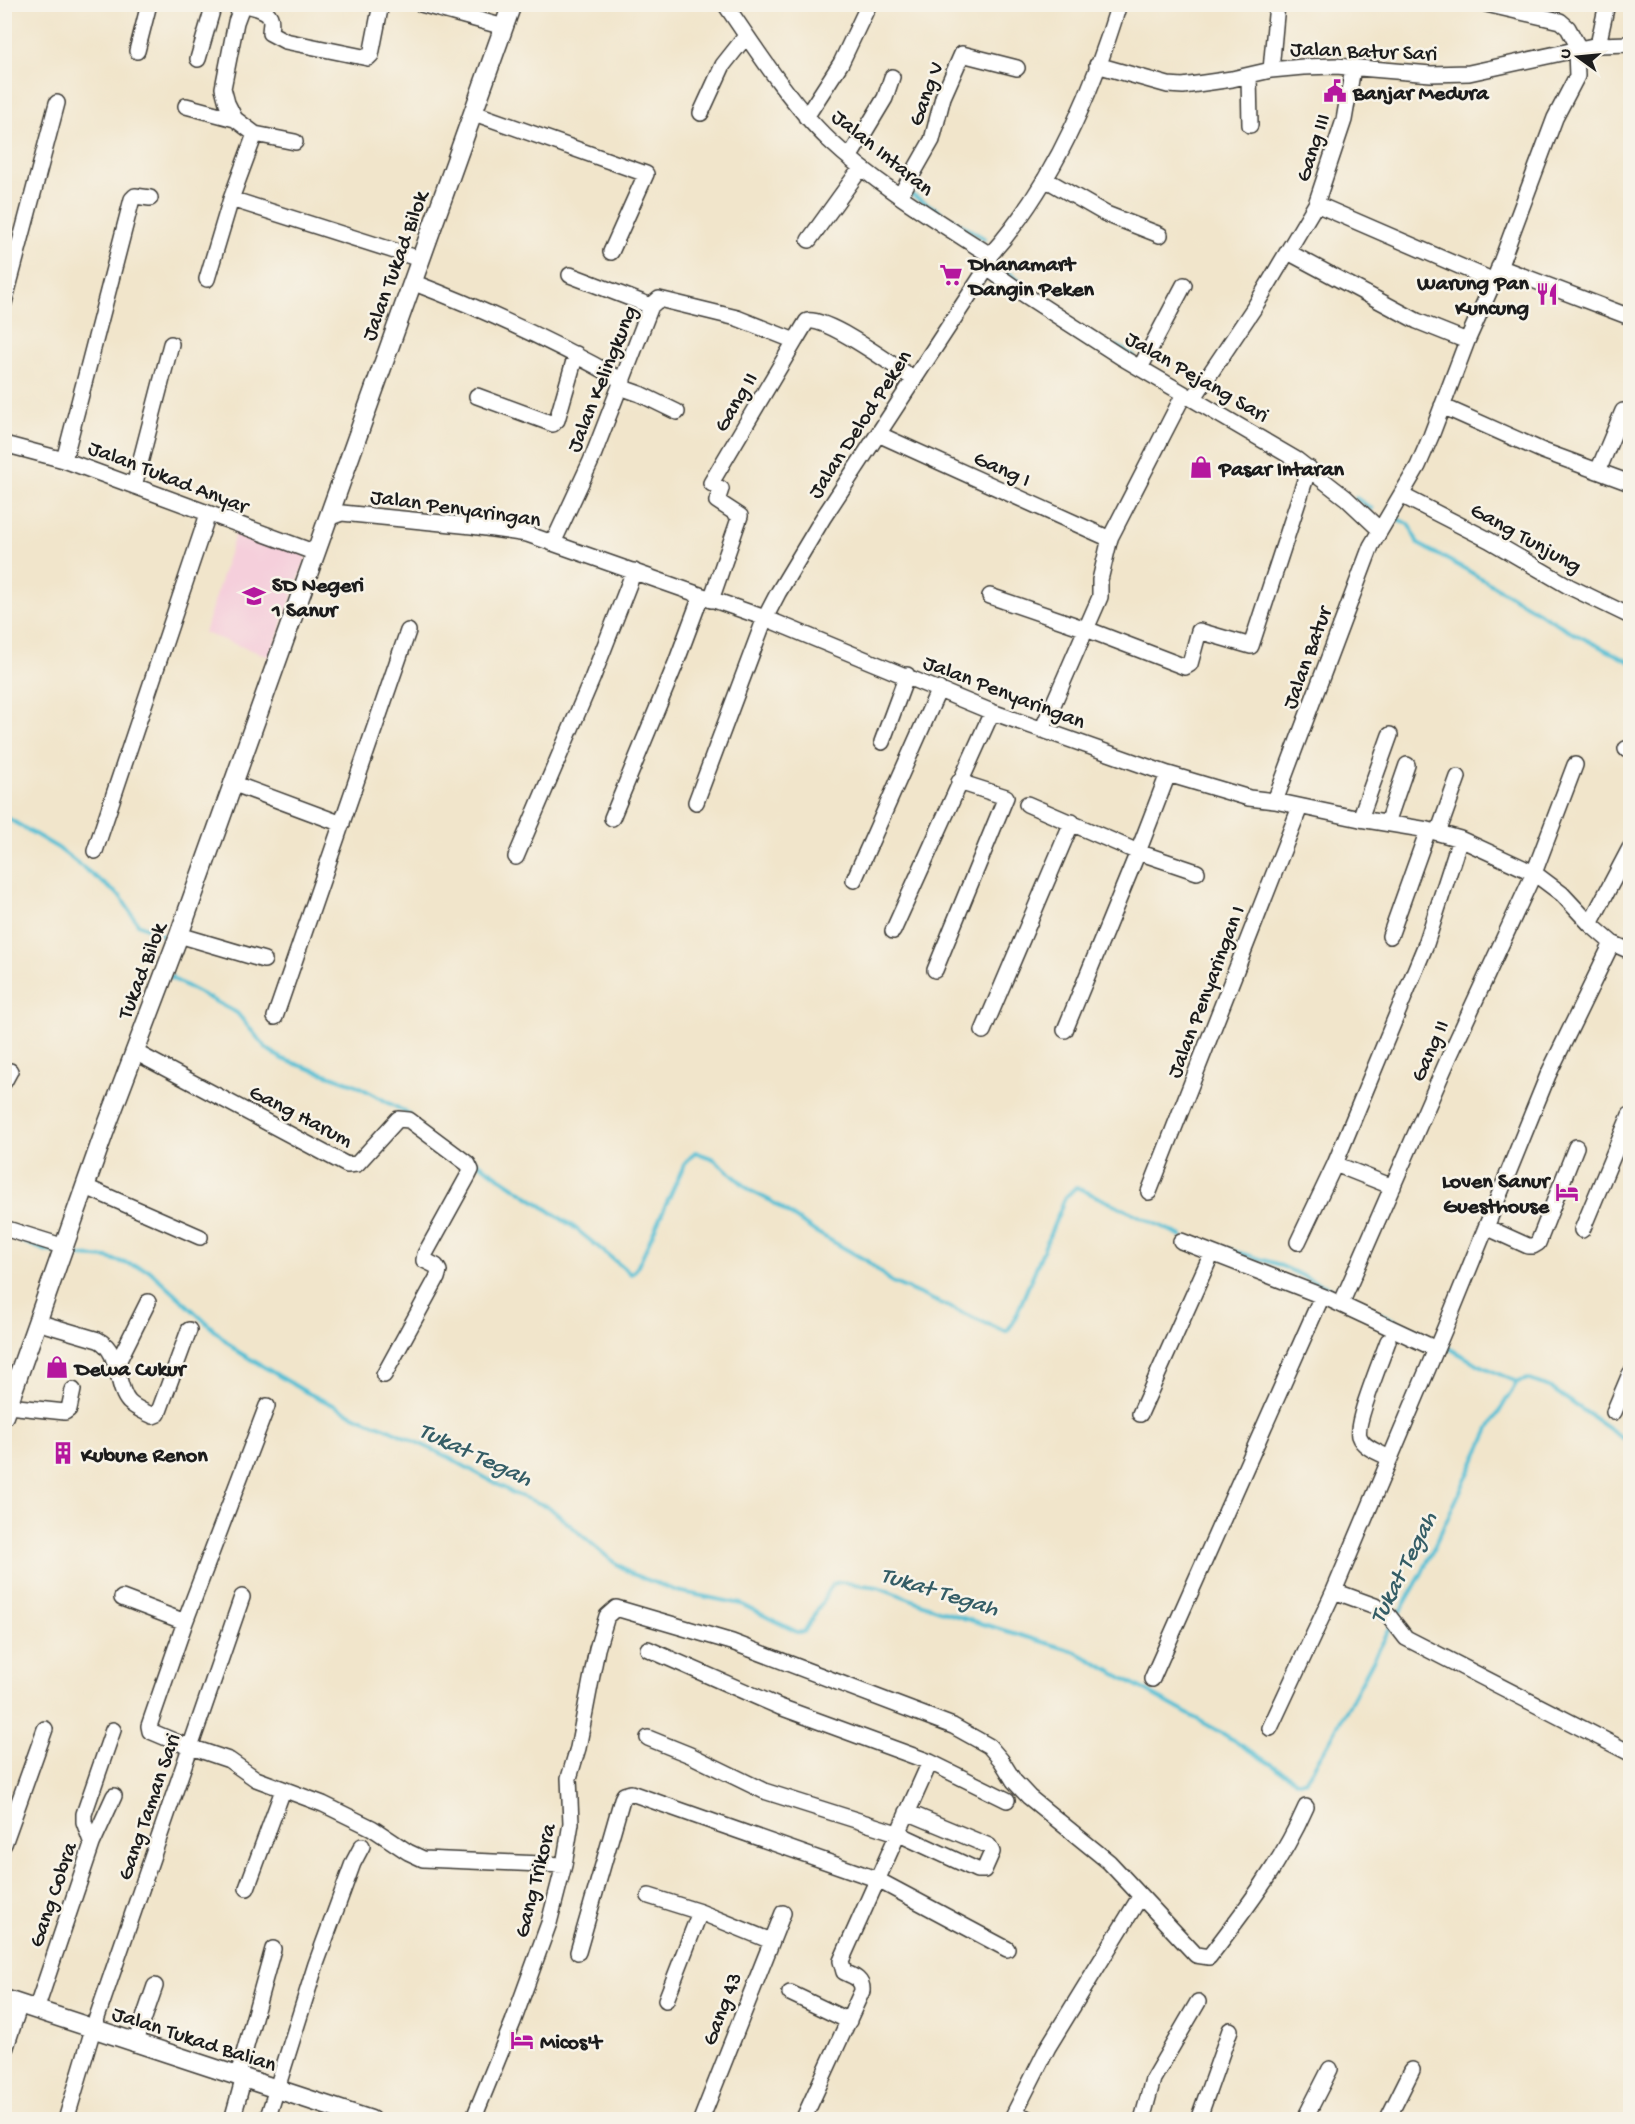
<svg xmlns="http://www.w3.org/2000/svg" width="1635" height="2124" font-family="'Gochi Hand',sans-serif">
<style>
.built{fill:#f5cfdb}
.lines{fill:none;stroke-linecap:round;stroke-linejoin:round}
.stream{stroke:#57bfd4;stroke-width:4}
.minor-casing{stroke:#3c3a36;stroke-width:18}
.tertiary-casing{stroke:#3c3a36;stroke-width:21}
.minor{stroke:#fff;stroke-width:15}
.tertiary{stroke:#fff;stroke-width:18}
.labels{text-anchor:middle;stroke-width:5;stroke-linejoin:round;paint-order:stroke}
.street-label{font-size:22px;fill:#1c1c1c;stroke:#f7f3e8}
.poi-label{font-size:22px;font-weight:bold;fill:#1c1c1c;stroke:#f7f3e8;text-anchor:start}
.water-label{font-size:24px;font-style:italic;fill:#345d66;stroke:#f7f3e8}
</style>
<rect width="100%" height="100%" fill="#f7f3e8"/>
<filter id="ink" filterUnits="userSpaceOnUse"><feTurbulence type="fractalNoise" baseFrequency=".0167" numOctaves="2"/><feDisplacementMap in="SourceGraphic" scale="12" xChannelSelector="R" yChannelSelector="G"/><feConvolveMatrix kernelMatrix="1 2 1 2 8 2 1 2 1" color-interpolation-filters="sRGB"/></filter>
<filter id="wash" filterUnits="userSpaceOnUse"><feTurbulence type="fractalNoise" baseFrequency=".008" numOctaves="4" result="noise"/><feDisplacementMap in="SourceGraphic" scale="24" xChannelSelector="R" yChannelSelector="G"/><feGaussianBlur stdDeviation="1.35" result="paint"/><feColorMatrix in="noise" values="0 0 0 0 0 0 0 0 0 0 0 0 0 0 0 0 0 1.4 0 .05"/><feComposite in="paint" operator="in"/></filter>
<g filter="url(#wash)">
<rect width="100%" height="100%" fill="#f1e5cb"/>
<path class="built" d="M236,531L304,552L306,559L270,657L204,633Z"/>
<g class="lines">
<path class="stream" d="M907,192L941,212
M952,219L985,239
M994,261L1028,288
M1117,346L1134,356
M1356,498L1372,509
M1393,517L1410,525L1418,544L1467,570L1575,634L1630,662
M4,816L58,848L121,897L138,924L162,935
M172,976L171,978L237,1013L266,1048L282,1059L354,1084L409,1114
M471,1158L575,1228L631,1274L637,1268L684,1165L695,1152L714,1159L751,1191L769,1200L814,1231L867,1261L892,1282L1004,1331H1007L1013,1323L1065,1198L1076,1187L1182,1236
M19,1240L44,1250L58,1253
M1206,1243L1277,1264L1342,1294
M68,1255L108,1258L149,1270L237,1351L306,1392L360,1418L384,1427L444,1455L515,1494L549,1507L611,1560L632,1574L677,1591L741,1604L797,1632H804L833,1584L840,1582L878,1587L947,1613L1076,1652L1222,1733L1297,1781H1305L1327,1746L1392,1625
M1349,1298L1422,1334
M1445,1346L1481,1366L1517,1382
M1396,1619L1422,1573L1490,1427L1517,1382L1528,1379L1551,1388L1630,1443"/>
</g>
</g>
<g filter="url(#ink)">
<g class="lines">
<g class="minor-casing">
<path id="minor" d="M421,4L504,27
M725,4C755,48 791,104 829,140C877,185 934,219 990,255
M1486,4L1560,21L1568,28L1580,50
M1598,45L1607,4
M137,51L149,4
M198,59L214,4
M1097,65L1168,85L1183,86L1232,79L1271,70L1303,67L1336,66L1431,74L1469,73L1598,45L1630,44
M1271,70L1277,4
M1249,76L1250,125
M186,106L235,119
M474,113L646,174L611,252
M701,113L723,65L746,36
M806,117L841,63L869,4
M295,142L255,134L235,119L227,103L223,88L236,22L242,6C249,5 267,9 270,17C272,21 270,29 270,33L285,41L368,58L371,55L381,4
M849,158L885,98L892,77
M1045,179L1106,214L1160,235
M900,196L932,140L943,97L962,54L1017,68
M231,199L420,259
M1316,204L1494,281
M809,240L861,168
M1288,252L1417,321L1467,341
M990,255C1053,185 1092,94 1119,4
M1499,267L1630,317
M987,268L1025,295L1121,357L1297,460L1346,498L1380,530
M570,275L651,306
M207,279L231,199L255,134
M412,282C485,310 555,342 623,381
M4,303L57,103
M1140,368L1184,285
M620,387L640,394L677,412
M477,396L553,424L557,420L576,354
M1193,399L1254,308L1316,204L1344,120L1353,68
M1442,406L1543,451L1630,483
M878,434L1110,539
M4,444L64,460L316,553
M64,460L132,199L135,196L150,198
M1598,471L1623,411
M134,486L171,344
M1401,495L1489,540L1570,587L1630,616
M328,518L342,513L472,526L527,534L765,618L992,712L1168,774L1249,798L1275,801L1360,819L1428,830L1460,839L1534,873L1562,894L1590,924L1612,943L1630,951
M553,543L591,461L651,306L659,299L737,318L795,341L807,321C828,317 894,366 914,379
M990,596L1086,629L1100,597V580L1110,538L1184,394
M711,600L740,516L717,501L721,489L711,483L795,341
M1042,730L1086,629L1185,667L1190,664L1199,631L1251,646L1309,468
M882,742L907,675
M1626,749L1630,750
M232,783L342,824
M1275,801L1371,546L1418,466L1431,436L1467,341L1494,281L1555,118L1577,76L1576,51
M696,802L765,618L778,593L823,518L987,268L990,255
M1027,804L1138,852L1197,872
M612,818L676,663L701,596
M1360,819L1390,735
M1387,823L1407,765
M1438,833L1458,777
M95,851L208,514
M516,857L592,679L634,571
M854,880L939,689
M1590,924L1630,848
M893,931L992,712
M179,935L264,960
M1390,936L1428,830
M935,970L1006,797L959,782
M275,1017L408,631
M1065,1030L1138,852L1168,774
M983,1031L1072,822
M135,1052L347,1165L357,1164L398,1119L409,1120L468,1164L471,1170L468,1176L425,1254L424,1260L436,1266L439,1271L437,1278L384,1375
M4,1082L10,1071
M1335,1164L1393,1187
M86,1187L200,1237
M1149,1192L1300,807
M1486,1227L1528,1246H1533L1538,1243L1576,1147
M4,1228L65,1247
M1582,1230L1630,1115
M1181,1241L1327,1298L1436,1349
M1298,1242L1335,1164L1426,944L1460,839
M1341,1304L1450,1055L1534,873L1575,765
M37,1322L98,1340C121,1351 115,1387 129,1402C135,1408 145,1412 153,1416L158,1414L189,1330
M1388,1341C1382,1358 1355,1423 1359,1436C1363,1448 1380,1453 1390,1458
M116,1366L148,1302
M8,1406L65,1412L69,1409L73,1390
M267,1406L185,1622L149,1726L150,1731L176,1742L229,1760L256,1779L323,1804L372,1828L408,1852L423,1859L564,1865
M1614,1412L1630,1374
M1140,1414L1212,1253
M1334,1591L1375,1606L1389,1616L1406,1638L1630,1753
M122,1598L185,1622
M648,1649L780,1707L930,1762L1007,1800
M1152,1679L1322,1296
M1270,1728L1334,1591L1445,1328L1548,1075L1612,943
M648,1738L690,1755L764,1791L897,1833L977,1870H984L992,1852L989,1846L907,1812
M4,1844L45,1729
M92,1844L84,1822V1814L113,1730
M247,1888L283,1790
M649,1896L700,1912L771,1941
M578,1952L622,1799L624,1795L631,1793L876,1879L1007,1949
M790,1993L849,2021
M666,2000L700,1912
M36,2010L92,1844L114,1796
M135,2044L155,1986
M4,2053L20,2004
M238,2075L273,1949
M1015,2112L1030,2120
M66,2120L93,2029L242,1597
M232,2120L244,2077
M267,2120L316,1964L353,1863L362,1846
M473,2120L513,2022L549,1923L564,1865L571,1823L569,1778L578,1748L597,1649L607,1616L616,1608L732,1642L953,1726L989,1746L1001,1760L1014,1781L1029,1797L1109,1862L1196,1955L1209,1957C1246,1909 1282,1862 1306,1807
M701,2120L783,1913
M803,2120L862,1991C863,1979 853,1976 844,1972L841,1961L930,1762
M1011,2120L1048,2047L1140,1897
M1142,2120L1153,2079L1198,2002
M1198,2120L1230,2030
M1304,2120L1330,2069
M1387,2120L1412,2070"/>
</g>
<g class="tertiary-casing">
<path id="tertiary" d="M4,1416L104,1133L179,935L512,4
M4,1999C127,2039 248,2080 371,2120"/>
</g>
<use href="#minor" class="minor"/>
<use href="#tertiary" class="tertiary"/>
</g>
</g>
<defs>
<g id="civic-bare" transform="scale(1.8)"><path d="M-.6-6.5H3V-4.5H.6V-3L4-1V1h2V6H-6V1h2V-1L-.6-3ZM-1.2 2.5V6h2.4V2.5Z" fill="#b5179e" stroke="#f7f3e8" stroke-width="2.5" paint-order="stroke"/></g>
<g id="supermarket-bare" transform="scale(1.8)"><path d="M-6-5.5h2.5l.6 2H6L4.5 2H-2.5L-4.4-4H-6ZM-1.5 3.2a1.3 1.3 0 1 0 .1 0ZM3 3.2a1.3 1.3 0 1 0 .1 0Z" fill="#b5179e" stroke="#f7f3e8" stroke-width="2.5" paint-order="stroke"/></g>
<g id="restaurant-bare" transform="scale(1.8)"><path d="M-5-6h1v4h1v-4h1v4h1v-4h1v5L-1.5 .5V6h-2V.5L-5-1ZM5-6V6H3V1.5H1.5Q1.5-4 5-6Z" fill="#b5179e" stroke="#f7f3e8" stroke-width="2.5" paint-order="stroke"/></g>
<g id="shop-bare" transform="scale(1.8)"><path d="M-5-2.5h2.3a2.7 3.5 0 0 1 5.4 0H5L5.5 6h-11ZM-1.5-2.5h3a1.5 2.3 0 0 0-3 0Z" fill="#b5179e" stroke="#f7f3e8" stroke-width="2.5" paint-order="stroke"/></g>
<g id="school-bare" transform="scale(1.8)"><path d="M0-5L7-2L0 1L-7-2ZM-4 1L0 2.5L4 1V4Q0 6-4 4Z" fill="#b5179e" stroke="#f7f3e8" stroke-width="2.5" paint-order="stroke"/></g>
<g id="hotel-bare" transform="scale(1.8)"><path d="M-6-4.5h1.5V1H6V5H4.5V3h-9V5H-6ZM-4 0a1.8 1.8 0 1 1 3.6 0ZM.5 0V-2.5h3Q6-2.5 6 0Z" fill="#b5179e" stroke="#f7f3e8" stroke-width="2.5" paint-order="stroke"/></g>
<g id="building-bare" transform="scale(1.8)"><path d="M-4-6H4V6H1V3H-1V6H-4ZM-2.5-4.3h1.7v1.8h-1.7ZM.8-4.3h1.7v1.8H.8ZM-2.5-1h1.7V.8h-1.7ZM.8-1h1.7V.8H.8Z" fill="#b5179e" stroke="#f7f3e8" stroke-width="2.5" paint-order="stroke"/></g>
</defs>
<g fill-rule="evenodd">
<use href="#civic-bare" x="1335" y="91"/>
<use href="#supermarket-bare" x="951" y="275"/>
<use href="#restaurant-bare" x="1547" y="294"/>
<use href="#shop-bare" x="1201" y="467"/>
<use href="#school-bare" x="254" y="596"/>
<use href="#hotel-bare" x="1567" y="1192"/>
<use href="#shop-bare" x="57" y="1367"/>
<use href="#building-bare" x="63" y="1453"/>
<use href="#hotel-bare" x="522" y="2040"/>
</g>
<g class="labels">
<g class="street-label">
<text transform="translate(1364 49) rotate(2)" y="8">Jalan Batur Sari</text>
<text transform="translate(924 93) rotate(-70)" y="8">Gang V</text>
<text transform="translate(1311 147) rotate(-72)" y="8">Gang III</text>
<text transform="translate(884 151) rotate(39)" y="8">Jalan Intaran</text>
<text transform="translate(393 265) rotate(-70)" y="8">Jalan Tukad Bilok</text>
<text transform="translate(1198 375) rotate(30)" y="8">Jalan Pejang Sari</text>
<text transform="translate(600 378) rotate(-68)" y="8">Jalan Kelingkung</text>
<text transform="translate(734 401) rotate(-59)" y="8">Gang II</text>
<text transform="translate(858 423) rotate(-57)" y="8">Jalan Delod Peken</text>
<text transform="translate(1003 467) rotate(24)" y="8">Gang I</text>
<text transform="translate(169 475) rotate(21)" y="8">Jalan Tukad Anyar</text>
<text transform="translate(456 506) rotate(8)" y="8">Jalan Penyaringan</text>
<text transform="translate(1527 536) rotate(29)" y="8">Gang Tunjung</text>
<text transform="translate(1305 657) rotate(-70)" y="8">Jalan Batur</text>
<text transform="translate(1005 690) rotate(21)" y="8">Jalan Penyaringan</text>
<text transform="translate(140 970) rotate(-69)" y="8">Tukad Bilok</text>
<text transform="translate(1204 991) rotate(-69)" y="8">Jalan Penyaringan I</text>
<text transform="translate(1428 1050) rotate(-66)" y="8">Gang II</text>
<text transform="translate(302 1114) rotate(27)" y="8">Gang Harum</text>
<text transform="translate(147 1806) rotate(-71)" y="8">Gang Taman Sari</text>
<text transform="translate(533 1880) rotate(-76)" y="8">Gang Trikora</text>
<text transform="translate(51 1894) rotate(-71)" y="8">Gang Cobra</text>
<text transform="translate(720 2008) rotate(-69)" y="8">Gang 43</text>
<text transform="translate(195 2037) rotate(18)" y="8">Jalan Tukad Balian</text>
</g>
<g class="poi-label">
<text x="1353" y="99">Banjar Medura</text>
<text x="969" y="270">Dhanamart<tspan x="969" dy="25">Dangin Peken</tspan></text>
<text x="1529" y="289" text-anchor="end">Warung Pan<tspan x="1529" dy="25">Kuncung</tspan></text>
<text x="1219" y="475">Pasar Intaran</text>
<text x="272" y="591">SD Negeri<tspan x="272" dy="25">1 Sanur</tspan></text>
<text x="1549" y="1187" text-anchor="end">Loven Sanur<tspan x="1549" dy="25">Guesthouse</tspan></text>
<text x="75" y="1375">Dewa Cukur</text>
<text x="81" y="1461">Kubune Renon</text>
<text x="540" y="2048">Micos't</text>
</g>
<g class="water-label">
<text transform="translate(476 1453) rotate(25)" y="8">Tukat Tegah</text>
<text transform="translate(1402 1567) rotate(-63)" y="8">Tukat Tegah</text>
<text transform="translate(940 1590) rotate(17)" y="8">Tukat Tegah</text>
</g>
</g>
<rect width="1635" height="2124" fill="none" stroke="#f7f3e8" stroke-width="24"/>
<g transform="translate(1578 57) rotate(285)" stroke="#f7f3e8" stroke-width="4.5" paint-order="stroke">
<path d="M0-4.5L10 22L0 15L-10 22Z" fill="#1c1c1c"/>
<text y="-9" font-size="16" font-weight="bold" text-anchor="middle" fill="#1c1c1c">U</text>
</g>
</svg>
